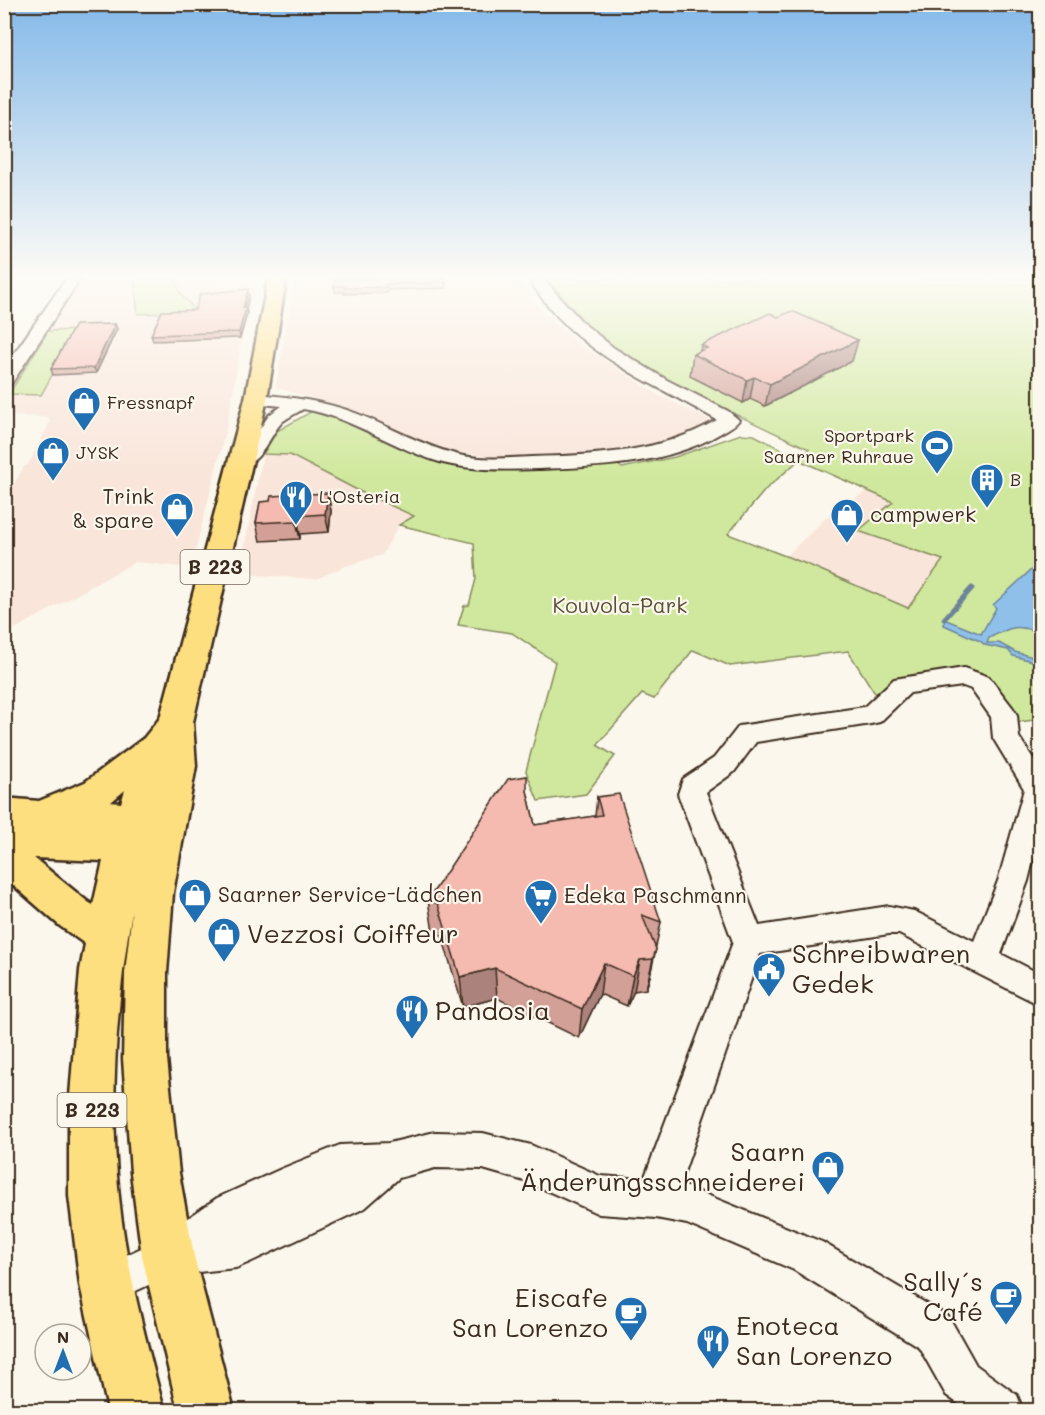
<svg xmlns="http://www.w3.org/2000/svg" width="1045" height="1415" font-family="Mali,sans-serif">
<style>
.built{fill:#f9e5da}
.green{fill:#d0e89d;stroke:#86895e;stroke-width:1.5;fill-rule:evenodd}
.water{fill:#8ec0ea;stroke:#6d8498;stroke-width:1.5}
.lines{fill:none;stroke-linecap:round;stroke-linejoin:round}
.stream{stroke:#6d8498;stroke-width:5}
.minor-casing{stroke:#3b2a1e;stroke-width:4}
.major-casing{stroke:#3b2a1e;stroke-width:5}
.minor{fill:#fbf7ec;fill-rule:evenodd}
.major{fill:#fedf80;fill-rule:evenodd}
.wall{fill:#d3a097;stroke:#3b2a1e;stroke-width:1.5}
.shaded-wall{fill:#ac827b;stroke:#3b2a1e;stroke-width:1.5}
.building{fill:#f5bab0;stroke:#3b2a1e;stroke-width:1.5}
.labels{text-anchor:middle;stroke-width:4.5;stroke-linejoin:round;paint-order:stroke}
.far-poi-label{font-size:18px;fill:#3b2a1e;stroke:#fbf7ec;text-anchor:start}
.shield{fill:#fbf7ec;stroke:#75685c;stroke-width:1.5}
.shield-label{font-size:20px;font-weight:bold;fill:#3b2a1e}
.poi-label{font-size:21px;fill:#3b2a1e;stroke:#fbf7ec;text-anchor:start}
.park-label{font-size:21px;fill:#595037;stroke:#fbf7ec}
.near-poi-label{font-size:26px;fill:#3b2a1e;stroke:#fbf7ec;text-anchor:start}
</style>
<rect width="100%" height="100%" fill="#fbf7ec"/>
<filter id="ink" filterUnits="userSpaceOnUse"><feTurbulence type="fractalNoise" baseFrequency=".0167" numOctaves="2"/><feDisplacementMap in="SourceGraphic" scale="12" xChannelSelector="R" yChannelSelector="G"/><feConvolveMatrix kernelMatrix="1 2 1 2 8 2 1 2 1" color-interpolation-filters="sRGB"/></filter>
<g filter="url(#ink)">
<path class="built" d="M80,279H134L138,314L197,311L180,293L175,279H257L242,338L227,425L191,568L135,562L6,634L5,501L24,466L28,465L50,422L48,417L5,416L4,401Z
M295,279H517L543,313L579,344L657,394L708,419L709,422L706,426L681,437L653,446L599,455L505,459L449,451L324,402L278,388L276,385Z
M263,454L290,455L361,492L415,516L399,525L382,555L346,566L316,579L239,574Z
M868,490L894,502L858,531L943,560L908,608L786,556L825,519Z"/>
<path class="green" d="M134,279H175L180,293L197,312L138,314Z
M547,279H1040V719L1013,723L965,672L882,697L874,692L848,651L730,666L693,650L654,699L642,694L597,745L615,756L586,794L538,801L526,771L555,662L512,633L458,625L464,606L469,605L476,579L474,543L399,525L414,516L361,492L290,455L263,454L277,431L314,410L459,467L617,464L622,468L675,457L741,434L754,435L800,459L809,449L644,371L590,329ZM799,460L893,502L858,531L943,560L908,608L809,565L728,534L766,489Z
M77,330L41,395L9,394L48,331Z"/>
<path class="water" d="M1032,569L1040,573V634C1019,623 1010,627 989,638L987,643H999L1015,652L1040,659V663L1013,656L1008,650L985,645L980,641L944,625V619L981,634L996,608L993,605Z"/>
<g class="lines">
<path class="stream" d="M944,619L972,588"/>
<g class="minor-casing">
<path id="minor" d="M66,279H80L10,386L4,387V368Z
M529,279H543L583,323L614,348L667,380L728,411L739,420C735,426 727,429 721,433C667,465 599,467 539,469C506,470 475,471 443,463C395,450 353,417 303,409C297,413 288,417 282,422C268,437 260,471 233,464L230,460L253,440L269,415L282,406L250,403L247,399L250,395L256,394C292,397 324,401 358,414C390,427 421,445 455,454C480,461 507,458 532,457C597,455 660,453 717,420C647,379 574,353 529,279Z
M964,668L989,677L1013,708L1017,715L1019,737L1040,769V833L1028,881L1001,954L1040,974V1005L899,934H889L760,954L680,1184L822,1242L949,1317L976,1365L1017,1395L1023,1410H967L946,1395L919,1347L794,1270L687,1224L656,1218L599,1214L528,1182L483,1169L435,1168L399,1178L365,1208L250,1262L236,1268L170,1275L106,1305L92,1299L86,1285L92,1271L154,1242L217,1198L281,1169L340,1145L389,1143L435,1132L483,1133L531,1145L600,1176L644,1179L733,942L678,794L683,779L714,758L739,726L864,707L894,679ZM963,686L971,689L991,717L993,738L1024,789L998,881L974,941L914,911L889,906L759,926L706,792L734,772L756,742L871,724L880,722L910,693Z"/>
</g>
<g class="major-casing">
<path id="major" d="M268,279H286L267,399L193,722L196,766L173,893L167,973V1059L179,1173L194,1256L234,1410H178L142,1256L131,1173L123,1059L125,973L132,911C116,1004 109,1103 119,1197C126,1269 146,1339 164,1410H108L80,1285L69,1196V1109L80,970L85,944L60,926L4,877V798L39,801L85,782L144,738L160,718L245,399ZM125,790L121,803L110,802H111ZM34,858L103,861L93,905L88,902Z"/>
</g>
<use href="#minor" class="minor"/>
<use href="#major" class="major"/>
</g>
<path class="wall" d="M446,282V288L387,290V293L344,294V292H335L334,286Z
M249,296L246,309L247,314L240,338L153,341L151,335Z
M778,317L858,340L852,361L765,406L750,399L743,403L690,376L693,354L700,351L701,345Z
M115,324L117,329L96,373L53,375L51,369Z
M328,493L331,511L329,532L300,534V539L260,541L256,523L270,501Z
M527,791L535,825L595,816L597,797L661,922L649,980L646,989L634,991L627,1006L600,994L579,1038L497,998L463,1007L442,936L433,932L428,900Z"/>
<path class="shaded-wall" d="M248,289L249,296L246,309L247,314L240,338L239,332Z
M115,324L117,329L96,373L94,368Z
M858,340L852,361L765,406L770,384Z
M754,377L750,399L743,403L747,380Z
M328,493L331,511L329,532L325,514Z
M297,516L300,534V539L296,521Z
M656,949L649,980L646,989L653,959Z
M640,960L634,991L627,1006L633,976Z
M604,963L600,994L579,1038L582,1009Z
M495,968L497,998L463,1007L460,977Z"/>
<path class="building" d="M335,279H445L446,282L387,284L386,287L344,288V286H334Z
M248,289L243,308H246L239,332L151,335L162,311L195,310L200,294Z
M792,311L858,340L770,384L754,377L747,380L693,354L707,348L701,345L770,313L778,317Z
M115,324L94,368L51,369L75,325Z
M328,493L325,514L297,516L296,521L256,523L260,502L270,501L271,496Z
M527,776V791L535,825L602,815L597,797L619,794L661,922L642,915L656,949L653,959L640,960L633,976L604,963L582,1009L495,968L460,977L438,904L428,900L508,779Z"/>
</g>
<linearGradient id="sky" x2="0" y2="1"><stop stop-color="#84b9e9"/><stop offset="0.58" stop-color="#fdfbf6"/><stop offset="1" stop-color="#fdfbf6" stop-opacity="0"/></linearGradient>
<rect width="1045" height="477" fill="url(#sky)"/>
<defs>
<g id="shop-pin" transform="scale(1.725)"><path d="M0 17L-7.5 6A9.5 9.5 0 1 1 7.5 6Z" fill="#1f6fb2" stroke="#fbf7ec"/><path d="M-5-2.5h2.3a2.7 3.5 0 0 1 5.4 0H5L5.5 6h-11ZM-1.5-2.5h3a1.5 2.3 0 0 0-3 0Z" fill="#fff"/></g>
<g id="stadium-pin" transform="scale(1.725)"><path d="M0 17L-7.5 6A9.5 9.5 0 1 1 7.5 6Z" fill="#1f6fb2" stroke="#fbf7ec"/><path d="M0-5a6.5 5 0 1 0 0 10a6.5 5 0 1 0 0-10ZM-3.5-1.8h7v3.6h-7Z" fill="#fff"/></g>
<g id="building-pin" transform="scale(1.725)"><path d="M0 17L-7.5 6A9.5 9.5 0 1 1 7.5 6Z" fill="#1f6fb2" stroke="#fbf7ec"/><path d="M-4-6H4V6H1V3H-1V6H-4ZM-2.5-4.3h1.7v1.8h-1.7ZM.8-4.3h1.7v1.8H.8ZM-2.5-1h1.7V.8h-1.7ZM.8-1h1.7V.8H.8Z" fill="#fff"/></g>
<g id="restaurant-pin" transform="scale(1.725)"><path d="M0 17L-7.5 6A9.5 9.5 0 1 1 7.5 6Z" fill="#1f6fb2" stroke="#fbf7ec"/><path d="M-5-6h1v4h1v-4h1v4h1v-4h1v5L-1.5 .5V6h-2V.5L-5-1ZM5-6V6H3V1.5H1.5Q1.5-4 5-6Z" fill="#fff"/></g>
<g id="supermarket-pin" transform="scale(1.725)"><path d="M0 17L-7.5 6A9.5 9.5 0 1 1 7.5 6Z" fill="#1f6fb2" stroke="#fbf7ec"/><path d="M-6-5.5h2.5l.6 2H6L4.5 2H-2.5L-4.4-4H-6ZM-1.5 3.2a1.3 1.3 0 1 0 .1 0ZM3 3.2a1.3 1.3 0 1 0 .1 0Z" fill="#fff"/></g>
<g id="civic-pin" transform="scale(1.725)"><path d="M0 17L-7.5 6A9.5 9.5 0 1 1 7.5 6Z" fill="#1f6fb2" stroke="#fbf7ec"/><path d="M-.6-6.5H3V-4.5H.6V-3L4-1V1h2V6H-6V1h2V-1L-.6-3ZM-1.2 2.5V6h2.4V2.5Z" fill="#fff"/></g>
<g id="cafe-pin" transform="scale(1.725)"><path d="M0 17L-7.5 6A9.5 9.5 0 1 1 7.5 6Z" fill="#1f6fb2" stroke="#fbf7ec"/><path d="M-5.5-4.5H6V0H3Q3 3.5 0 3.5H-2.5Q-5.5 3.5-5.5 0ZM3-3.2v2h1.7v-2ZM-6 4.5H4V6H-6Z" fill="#fff"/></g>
</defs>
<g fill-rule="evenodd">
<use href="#shop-pin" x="84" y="403"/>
<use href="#stadium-pin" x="937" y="446"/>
<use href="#shop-pin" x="53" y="453"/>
<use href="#building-pin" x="987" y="480"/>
<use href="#restaurant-pin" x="296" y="497"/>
<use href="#shop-pin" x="177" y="509"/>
<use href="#shop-pin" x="847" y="515"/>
<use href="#shop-pin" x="195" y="895"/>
<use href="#supermarket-pin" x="541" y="896"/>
<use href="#shop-pin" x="224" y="934"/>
<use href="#civic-pin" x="769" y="969"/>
<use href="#restaurant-pin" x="412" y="1011"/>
<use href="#shop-pin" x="828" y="1167"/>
<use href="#cafe-pin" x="1006" y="1297"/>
<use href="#cafe-pin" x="631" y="1313"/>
<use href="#restaurant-pin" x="713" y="1341"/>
</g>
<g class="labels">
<g class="far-poi-label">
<text x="107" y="409">Fressnapf</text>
<text x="914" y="442" text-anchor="end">Sportpark<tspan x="914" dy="21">Saarner Ruhraue</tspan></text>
<text x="76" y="459">JYSK</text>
<text x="1010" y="486">B</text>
<text x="319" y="503">L'Osteria</text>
</g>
<g class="shield">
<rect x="180.5" y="550" width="69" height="34" rx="4.5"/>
<rect x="57.5" y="1093" width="69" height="34" rx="4.5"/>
</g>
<g class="shield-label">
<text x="215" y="574">B 223</text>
<text x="92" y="1117">B 223</text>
</g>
<g class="poi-label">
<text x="154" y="504" text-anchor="end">Trink<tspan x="154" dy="24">&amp; spare</tspan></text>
<text x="870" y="522">campwerk</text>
<text x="218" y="902">Saarner Service-Lädchen</text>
<text x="564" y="903">Edeka Paschmann</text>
</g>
<g class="park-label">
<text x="620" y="613">Kouvola-Park</text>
</g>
<g class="near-poi-label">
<text x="247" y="943">Vezzosi Coiffeur</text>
<text x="792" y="963">Schreibwaren<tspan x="792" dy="30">Gedek</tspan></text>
<text x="435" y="1020">Pandosia</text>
<text x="805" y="1161" text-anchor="end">Saarn<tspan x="805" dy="30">Änderungsschneiderei</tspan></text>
<text x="983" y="1291" text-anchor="end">Sally´s<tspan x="983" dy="30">Café</tspan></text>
<text x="608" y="1307" text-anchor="end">Eiscafe<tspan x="608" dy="30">San Lorenzo</tspan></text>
<text x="736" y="1335">Enoteca<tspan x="736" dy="30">San Lorenzo</tspan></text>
</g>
</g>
<rect width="1045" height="1415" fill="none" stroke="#fbf7ec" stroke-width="24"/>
<rect x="12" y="12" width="1021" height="1391" fill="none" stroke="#3b2a1e" stroke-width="2" filter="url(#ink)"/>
<g transform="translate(63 1352)"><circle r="28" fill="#fbf7ec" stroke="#aea59a" stroke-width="1.5"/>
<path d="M0-4.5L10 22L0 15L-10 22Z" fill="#1f6fb2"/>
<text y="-9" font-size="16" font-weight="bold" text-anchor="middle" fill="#3b2a1e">N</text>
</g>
</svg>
